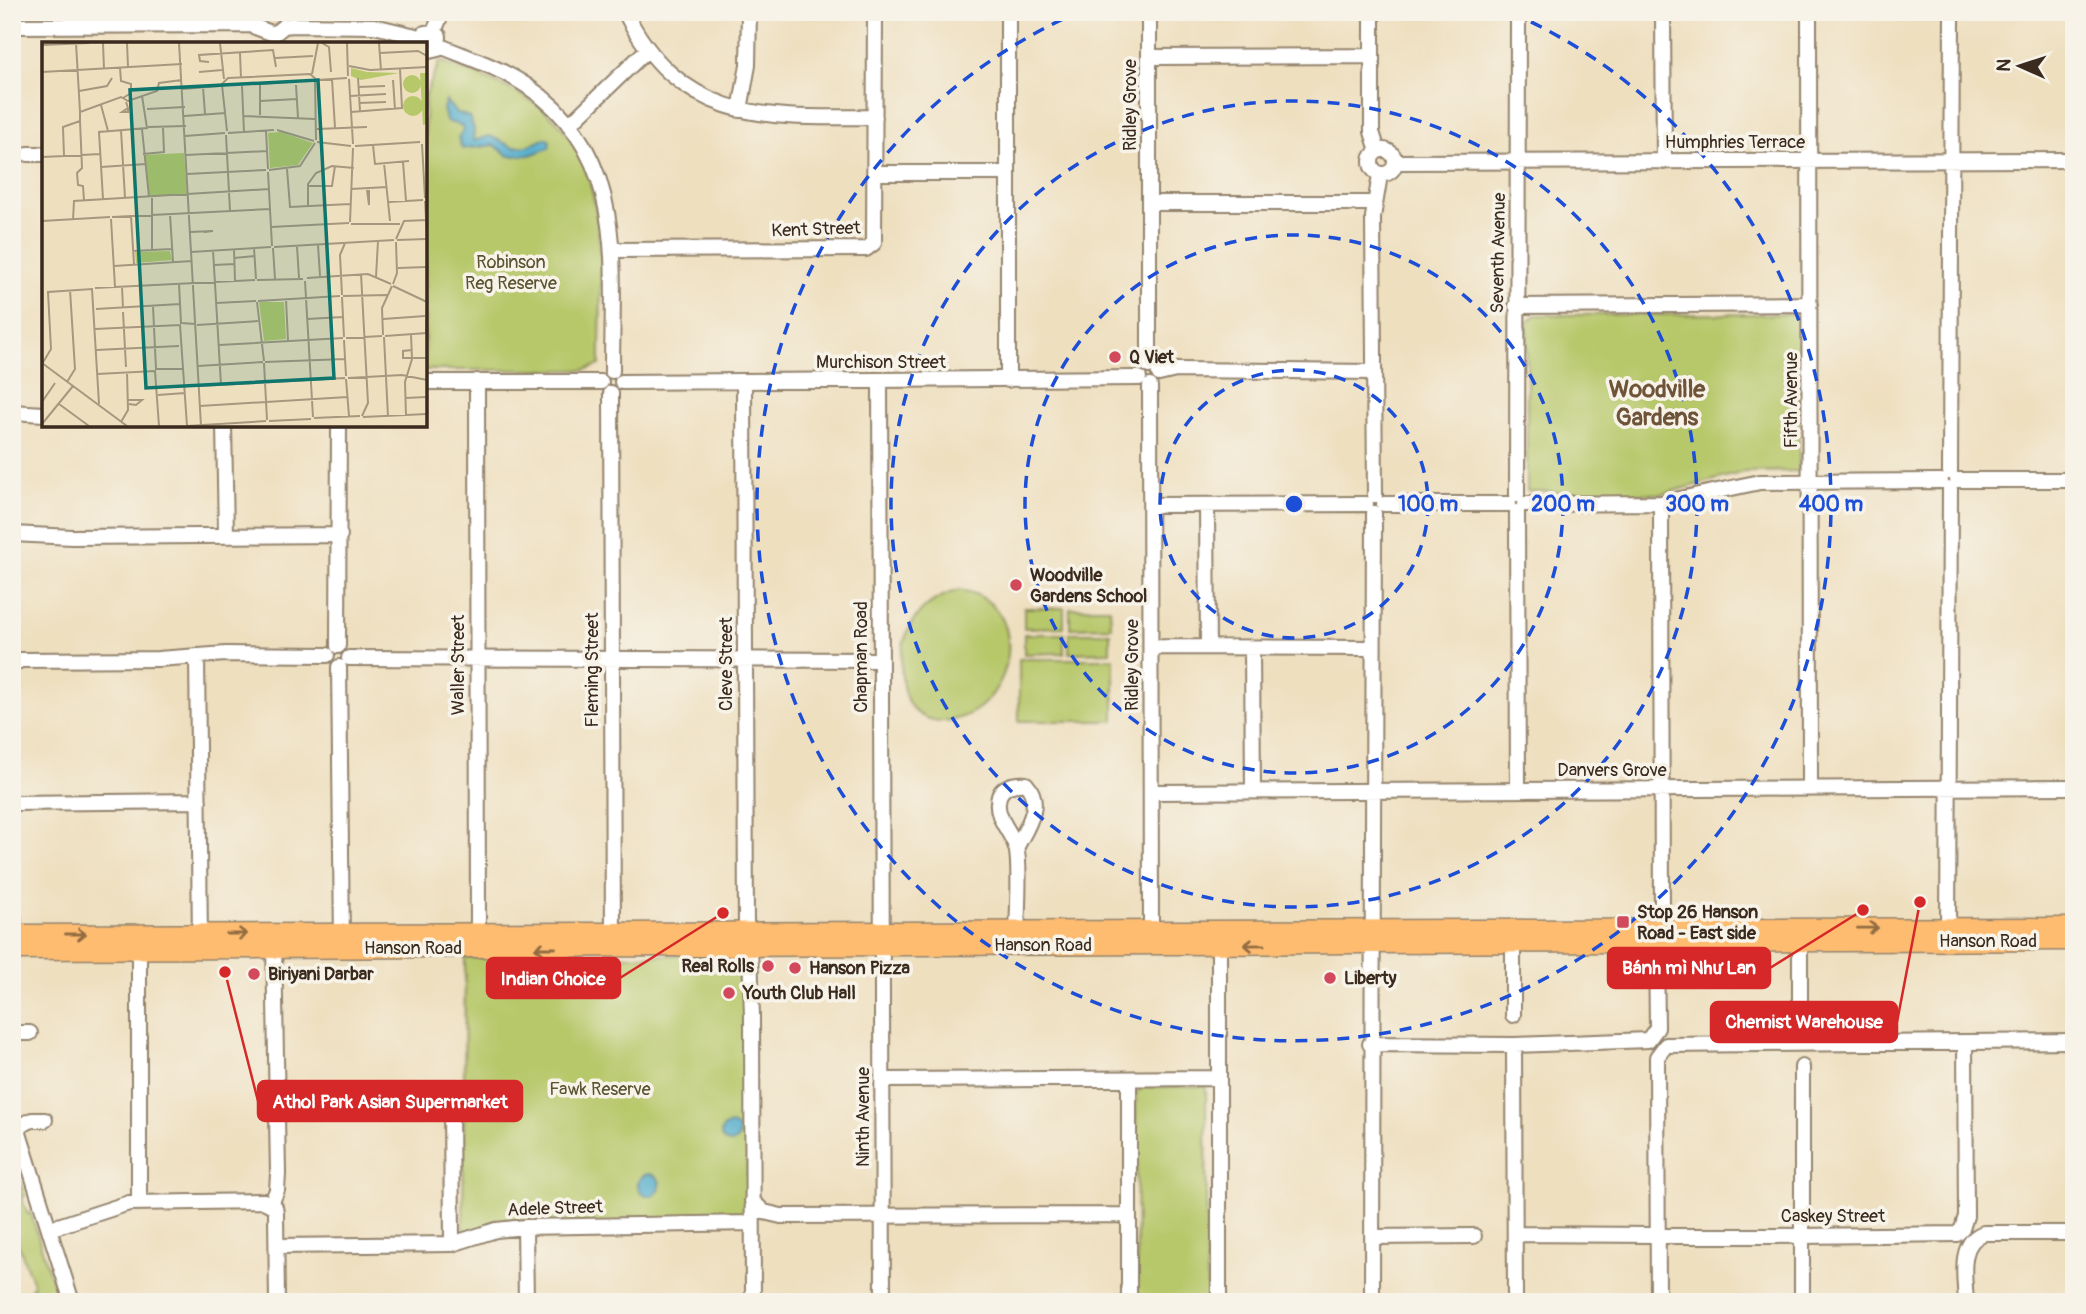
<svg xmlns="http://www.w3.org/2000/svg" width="2086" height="1314" font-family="Pangolin,sans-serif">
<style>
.green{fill:#b7c86b;stroke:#797944;stroke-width:2}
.water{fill:#4eabcc;stroke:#446a75;stroke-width:2}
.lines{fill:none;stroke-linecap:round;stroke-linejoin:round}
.minor-casing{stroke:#94846e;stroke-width:18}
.major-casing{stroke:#94846e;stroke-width:21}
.minor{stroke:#fff;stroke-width:14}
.major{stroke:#febc70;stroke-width:18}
.oneway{stroke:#936c43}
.ring{fill:none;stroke:#1d4ed8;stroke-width:3.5;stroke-dasharray:12 9}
.poi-dot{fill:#d1495b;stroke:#f7f3e8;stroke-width:2.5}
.labels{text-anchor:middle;stroke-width:7;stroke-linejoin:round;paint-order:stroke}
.street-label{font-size:18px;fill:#3b2a1e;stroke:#f7f3e8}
.park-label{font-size:18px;fill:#5a5231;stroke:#f7f3e8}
.poi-label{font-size:18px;font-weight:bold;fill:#3b2a1e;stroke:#f7f3e8;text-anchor:start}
.district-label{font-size:24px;font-weight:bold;fill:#6e5339;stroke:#f7f3e8}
.inset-road{fill:none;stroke:#a6977f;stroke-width:2}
.view{fill:#0f766e;fill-opacity:0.15;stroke:#0f766e;stroke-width:3.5}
.inset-edge{fill:none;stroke:#3b2a1e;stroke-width:3.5}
.centre{fill:#1d4ed8;stroke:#f7f3e8;stroke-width:3.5}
.ring-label{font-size:21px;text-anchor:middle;font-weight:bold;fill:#1d4ed8;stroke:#f7f3e8;stroke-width:7;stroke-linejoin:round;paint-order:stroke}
.leader{fill:none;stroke:#d62828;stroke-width:2.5}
.callout-dot{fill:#d62828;stroke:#f7f3e8;stroke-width:2.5}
.callout{fill:#d62828;stroke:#d62828;stroke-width:2.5}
.callout-label{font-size:19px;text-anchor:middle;font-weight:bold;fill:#fff}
</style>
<rect width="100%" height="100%" fill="#f7f3e8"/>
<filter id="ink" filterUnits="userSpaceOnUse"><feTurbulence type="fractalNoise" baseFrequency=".0143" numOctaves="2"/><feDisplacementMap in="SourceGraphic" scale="14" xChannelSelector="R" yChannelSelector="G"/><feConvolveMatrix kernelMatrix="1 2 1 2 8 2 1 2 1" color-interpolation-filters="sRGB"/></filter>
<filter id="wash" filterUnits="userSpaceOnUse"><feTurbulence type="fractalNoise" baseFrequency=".00686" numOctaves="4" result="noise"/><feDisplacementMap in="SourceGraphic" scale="28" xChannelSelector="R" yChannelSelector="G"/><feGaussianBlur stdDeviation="1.57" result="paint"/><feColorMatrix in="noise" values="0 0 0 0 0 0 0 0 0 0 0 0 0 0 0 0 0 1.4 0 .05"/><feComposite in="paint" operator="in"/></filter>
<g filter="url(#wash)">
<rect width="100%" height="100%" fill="#eedfbf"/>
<path class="green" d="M440,61C478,76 519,88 550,115C614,170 599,291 600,365L584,370H425V96Z
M1798,314L1799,471L1744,472L1662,494L1527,491V322L1535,315Z
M959,590C1032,600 1018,703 956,719C942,723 927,721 916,712C906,703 903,691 902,678C897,635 916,602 959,590Z
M1024,608H1064V627L1024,628Z
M1070,608H1110L1111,627L1070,628Z
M1069,633H1110V652L1069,653Z
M1024,634H1064V653L1024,654Z
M1019,659H1114V721H1019Z
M746,954L748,1219L463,1238L465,958Z
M1202,1086L1206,1087L1207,1302H1137L1136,1092L1145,1087Z
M12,1164H16L19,1177L16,1183H21L25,1195L22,1200L28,1214L31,1213L58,1302H36L31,1288L34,1286L12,1228Z"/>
<path class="water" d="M446,101L455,112L469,117L474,129L473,141L490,136L513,147L528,146L546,138L550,141L549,148L530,155L509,156L494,145L462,149L458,138L464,130L462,126L446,121L443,108Z
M721 1134a9 9 0 1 1 18 0a9 9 0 1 1-18 0Z
M638 1185a11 11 0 1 1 22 0a11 11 0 1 1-22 0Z"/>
</g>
<g filter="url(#ink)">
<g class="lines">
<g class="minor-casing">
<path id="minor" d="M625,12C682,124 767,118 875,117
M1008,12V380
M1149,12V366
M1372,12V132L1378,151
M1663,12L1664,162
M1809,12L1810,788
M12,26L250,25L274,34L284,26L293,25L374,26L420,37
M434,32L442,12
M419,44L425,33L434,32L439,36L438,49L425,52
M440,46C469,58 501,68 527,86C628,153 612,266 612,371
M1149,57L1371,56
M740,110L748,65L749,12
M569,125L648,49
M1371 162a12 12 0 1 1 24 0a12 12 0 1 1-24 0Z
M28,154H44
M1396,162L2074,160
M875,173H1008
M1149,203H1373
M612,250L866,249L874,243L875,12
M1516,306L1810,304
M1159,374L1176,370L1373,372
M477,381L478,940
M744,381L746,933L750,947L752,1017L753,1302
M880,381L883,1302
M425,382H601
M622,382L1139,378
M1150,386L1151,938
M611,393L613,941
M12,412L44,414
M224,425L226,536
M1950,472L1952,12
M1957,480H2074
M1375,495L1373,217L1380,175
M1517,495L1518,12
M1661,503L1662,930
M1384,504H1509
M1525,504L1661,503L1760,482L1941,481
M1151,505L1366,504
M1207,505L1208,647
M1517,512L1518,790
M13,534L72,537L340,535
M338,646L339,425
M1151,647L1373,648
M1252,648L1253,791
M197,656L200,942
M349,658L881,660
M12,665L21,660L158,659L226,654L327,655
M339,667L342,942
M1151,792L2074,787
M12,803L199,801
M1016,848C1027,827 1044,804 1026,784C1013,783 999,786 998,802C996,818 1011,832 1016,847C1021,864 1017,918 1017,939
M12,898L15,945
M1800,932V1042
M1513,933V1015
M1948,935L1950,489
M139,941V1202
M12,1033H30
M1370,1044L1514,1045L1648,1040L1657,1028L1656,942
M1514,1045L1515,1302
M1802,1067V1302
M1129,1079V1302
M883,1080L1219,1078
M276,1095L445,1096L451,1105L452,1244
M12,1123L17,1127L72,1302
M17,1127L32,1120H45
M752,1201L764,1212L781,1216L1129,1215
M271,1204L277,1190L278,1174L274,941
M525,1227L526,1302
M49,1229L129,1203L264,1201L275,1207L276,1213L277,1302
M1515,1234L1802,1236L1957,1234L1962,1229L1966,1216L1965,1042
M1372,1237L1474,1236
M277,1246L452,1244L496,1230L525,1227L752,1223
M1219,1302V946
M1372,1302C1373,1039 1372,776 1374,513
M1658,1302L1657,1057L1666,1045L2074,1041
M1966,1302C1965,1279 1957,1242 1984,1233H2074"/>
</g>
<g class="major-casing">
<path id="major" d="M12,934L2074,927
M12,950L2074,941"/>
</g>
<use href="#minor" class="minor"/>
<use href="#major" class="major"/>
</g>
<defs><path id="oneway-shaft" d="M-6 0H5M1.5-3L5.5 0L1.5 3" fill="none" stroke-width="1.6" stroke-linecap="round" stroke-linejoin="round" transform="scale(1.75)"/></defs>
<g class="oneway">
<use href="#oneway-shaft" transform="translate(1868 928) rotate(-1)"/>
<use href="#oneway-shaft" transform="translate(76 934)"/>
<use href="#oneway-shaft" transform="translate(237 934)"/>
<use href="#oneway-shaft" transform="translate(1254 945) rotate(179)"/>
<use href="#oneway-shaft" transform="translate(545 948) rotate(180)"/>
</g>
</g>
<g class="ring">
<circle cx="1294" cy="504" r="134"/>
<circle cx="1294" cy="504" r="269"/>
<circle cx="1294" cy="504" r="403"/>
<path d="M1512 13A537 537 0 1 1 1076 13"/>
</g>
<g class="poi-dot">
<circle cx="1115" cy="357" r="7"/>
<circle cx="1016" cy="585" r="7"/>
<rect x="1616" y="915" width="14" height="14" rx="3.5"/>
<circle cx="768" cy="966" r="7"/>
<circle cx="795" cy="968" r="7"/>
<circle cx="254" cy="974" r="7"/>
<circle cx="1330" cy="978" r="7"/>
<circle cx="729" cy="993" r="7"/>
</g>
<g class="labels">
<g class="street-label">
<text transform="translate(1130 105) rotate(-90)" y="6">Ridley Grove</text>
<text x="1735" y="148">Humphries Terrace</text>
<text transform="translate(816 229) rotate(-2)" y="6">Kent Street</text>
<text transform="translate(1498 253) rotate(-89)" y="6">Seventh Avenue</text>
<text x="881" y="368">Murchison Street</text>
<text transform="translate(1791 400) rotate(-90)" y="6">Fifth Avenue</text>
<text transform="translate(861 657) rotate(-90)" y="6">Chapman Road</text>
<text transform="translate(726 664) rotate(-90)" y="6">Cleve Street</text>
<text transform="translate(458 665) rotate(-90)" y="6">Waller Street</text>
<text transform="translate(1132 665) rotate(-90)" y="6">Ridley Grove</text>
<text transform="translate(592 670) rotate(-90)" y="6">Fleming Street</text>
<text x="1612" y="776">Danvers Grove</text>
<text x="1988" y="947">Hanson Road</text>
<text x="1043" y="951">Hanson Road</text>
<text x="413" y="954">Hanson Road</text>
<text transform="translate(863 1117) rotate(-90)" y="6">Ninth Avenue</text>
<text transform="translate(555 1208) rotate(-2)" y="6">Adele Street</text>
<text x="1833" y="1222">Caskey Street</text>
</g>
<g class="park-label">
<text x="511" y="268">Robinson<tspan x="511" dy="21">Reg Reserve</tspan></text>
<text x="600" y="1095">Fawk Reserve</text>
</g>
<g class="poi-label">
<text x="1129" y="363">Q Viet</text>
<text x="1030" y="581">Woodville<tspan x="1030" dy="21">Gardens School</tspan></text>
<text x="1637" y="918">Stop 26 Hanson<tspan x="1637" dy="21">Road - East side</tspan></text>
<text x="754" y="972" text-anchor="end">Real Rolls</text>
<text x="809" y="974">Hanson Pizza</text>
<text x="268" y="980">Biriyani Darbar</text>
<text x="1344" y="984">Liberty</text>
<text x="743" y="999">Youth Club Hall</text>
</g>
<g class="district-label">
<text x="1657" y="397">Woodville<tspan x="1657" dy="28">Gardens</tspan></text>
</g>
</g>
<g transform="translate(42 42)">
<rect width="385" height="385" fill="#eedfbf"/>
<path d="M309,26L325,30L357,31L319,38L309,34ZM378,31H385V82L381,83ZM361 42a9 9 0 1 1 18 0a9 9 0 1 1-18 0ZM361 64a10 10 0 1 1 20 0a10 10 0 1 1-20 0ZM239,90L271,101L256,123L228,126L226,91ZM142,111L145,152L107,154L102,113ZM128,209L130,218L94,221L93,210ZM217,260H242L244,297L222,299Z" fill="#b7c86b"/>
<path class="inset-road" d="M34,1L38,70M61,1L62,27M85,1L86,25M137,1L159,384M178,1L182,37M280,1L287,5L289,30M305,1L306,34M337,1L339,28M0,3L47,1M198,11L199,36M338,11L376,9L385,14M233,16L271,14M167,20L158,19L157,13L231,8L234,25M307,24L328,28L385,25M78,26L79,39L89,42V51L81,56M0,30L140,22M157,30L180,28M270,32L276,1M316,36L318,69M273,37L274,98M290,37L293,86M307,37L311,102M351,38L353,67M180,43L185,89M254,43L256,76M200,44L202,90M161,45L163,72M316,45L343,44M140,47L178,44L186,36L268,32L275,38L305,36M37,49L65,44L70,36M308,54L344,52M218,59L255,57M84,60L86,66L80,70H86V66M317,61L344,60M59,63L66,89M105,67L143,65M309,70L360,66L358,27M218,73V42L246,40M142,74L184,71M201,74L273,77M38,79L40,126L35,131L36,143L41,144L42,158M106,85L144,84M100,87L107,155M275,87L325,85M79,88L83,156M235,88L272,99M224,89L226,127M186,91L232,88M184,93L188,169M143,94L183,91M275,100L309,104M380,102L383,156M331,103L333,122L367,119M313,104L378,100M101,112L122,110L121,85M144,113L225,109M21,114L58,112M0,115L22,114L21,85L38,79V70L79,55L86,59L115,49L117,41L140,38M361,120L364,159M342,121L348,179M59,125L104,122M245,127L248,165L308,162M227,128L258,124L273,101M226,130L230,204M145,132L224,128M266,144H290L293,124M309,147L345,145M325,148L327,163V148M110,154V208M61,157L57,90L105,86L100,54M383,159L385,195M347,160L381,158M266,164V142L274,131L290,124L312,126M128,172L131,220M89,174L92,222M70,175L228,167M69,177L73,245M31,178L32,159L227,147M0,179L68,175M308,180L311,106M309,182H358M229,185L307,181M0,186V236M148,190L171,189L162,190M354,197L362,179L385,178M355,198L385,197M276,203L278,234M255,204L257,236M232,205L352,198M212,206L214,237M231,206L233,237M192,207L193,239M171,208L179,343M91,209L130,207M149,210L229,205M192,216L213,214M172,223L193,222M72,224L150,219M356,226L385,225M319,232L326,361L320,374M334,235L336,199M265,236L326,232L349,242M215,238L261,237M263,239L271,375M137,242L139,281L154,282M351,242L355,231L354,200M351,244L385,260M80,245L81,266M53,246L213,238M300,253L298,213L303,201M301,254L345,253M300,255L302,295M244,257L246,299M216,259L298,254M215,260L222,319M174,261L214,259M111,264L114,327H142M54,267L138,262M81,270L84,325M265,277L301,275M341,277L383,274M155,283L216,279M53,287L138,283L145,384L224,379M384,291L385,263M341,293L340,266L350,244M343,294L385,291M342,295L346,375M304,296L340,294M302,298L304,334M177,303L301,296M54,308L137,304M370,308L361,309V316H385M223,320L303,317M0,321L85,384M222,321L225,378M0,322L9,307L6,250L50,247L57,362M156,324L221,320M55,332L113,329L117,384M306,336L360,333L385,338M304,337L307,374M25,340L33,327L28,248M157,344L303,336M116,353L143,351M363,356L385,355M86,358H100L94,363L87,362M0,360L13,341M17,362L47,384M158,364L305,355M364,374L363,340L370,317L369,292M321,375L385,372M272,376L318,374M227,379L269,377M79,380L86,368L85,330M0,382L31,344"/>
<path class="view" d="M276,38L292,336L104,346L88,48Z"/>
<rect width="385" height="385" class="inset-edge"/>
</g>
<circle cx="1294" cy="504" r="10" class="centre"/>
<g class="ring-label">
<text x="1428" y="511">100 m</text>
<text x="1563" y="511">200 m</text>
<text x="1697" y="511">300 m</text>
<text x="1831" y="511">400 m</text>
</g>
<path class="leader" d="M1863 910L1770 968M723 913L620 978M1920 902L1897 1022M225 972L258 1101"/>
<g class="callout-dot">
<circle cx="1863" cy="910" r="7"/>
<circle cx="723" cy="913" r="7"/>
<circle cx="1920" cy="902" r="7"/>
<circle cx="225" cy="972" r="7"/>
</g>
<g class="callout">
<rect x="1608" y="948" width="162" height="40" rx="7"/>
<rect x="487" y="958" width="133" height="40" rx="7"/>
<rect x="1711" y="1002" width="186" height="40" rx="7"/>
<rect x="258" y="1081" width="264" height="40" rx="7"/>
</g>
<g class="callout-label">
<text x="1689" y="974">Bánh mì Như Lan</text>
<text x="553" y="985">Indian Choice</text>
<text x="1804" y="1028">Chemist Warehouse</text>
<text x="390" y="1108">Athol Park Asian Supermarket</text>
</g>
<rect width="2086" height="1314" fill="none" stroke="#f7f3e8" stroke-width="42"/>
<g transform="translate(2020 66) rotate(273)" stroke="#f7f3e8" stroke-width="5" paint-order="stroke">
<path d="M0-5L12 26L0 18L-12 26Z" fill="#3b2a1e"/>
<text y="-10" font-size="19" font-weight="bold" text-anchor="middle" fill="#3b2a1e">N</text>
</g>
</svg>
